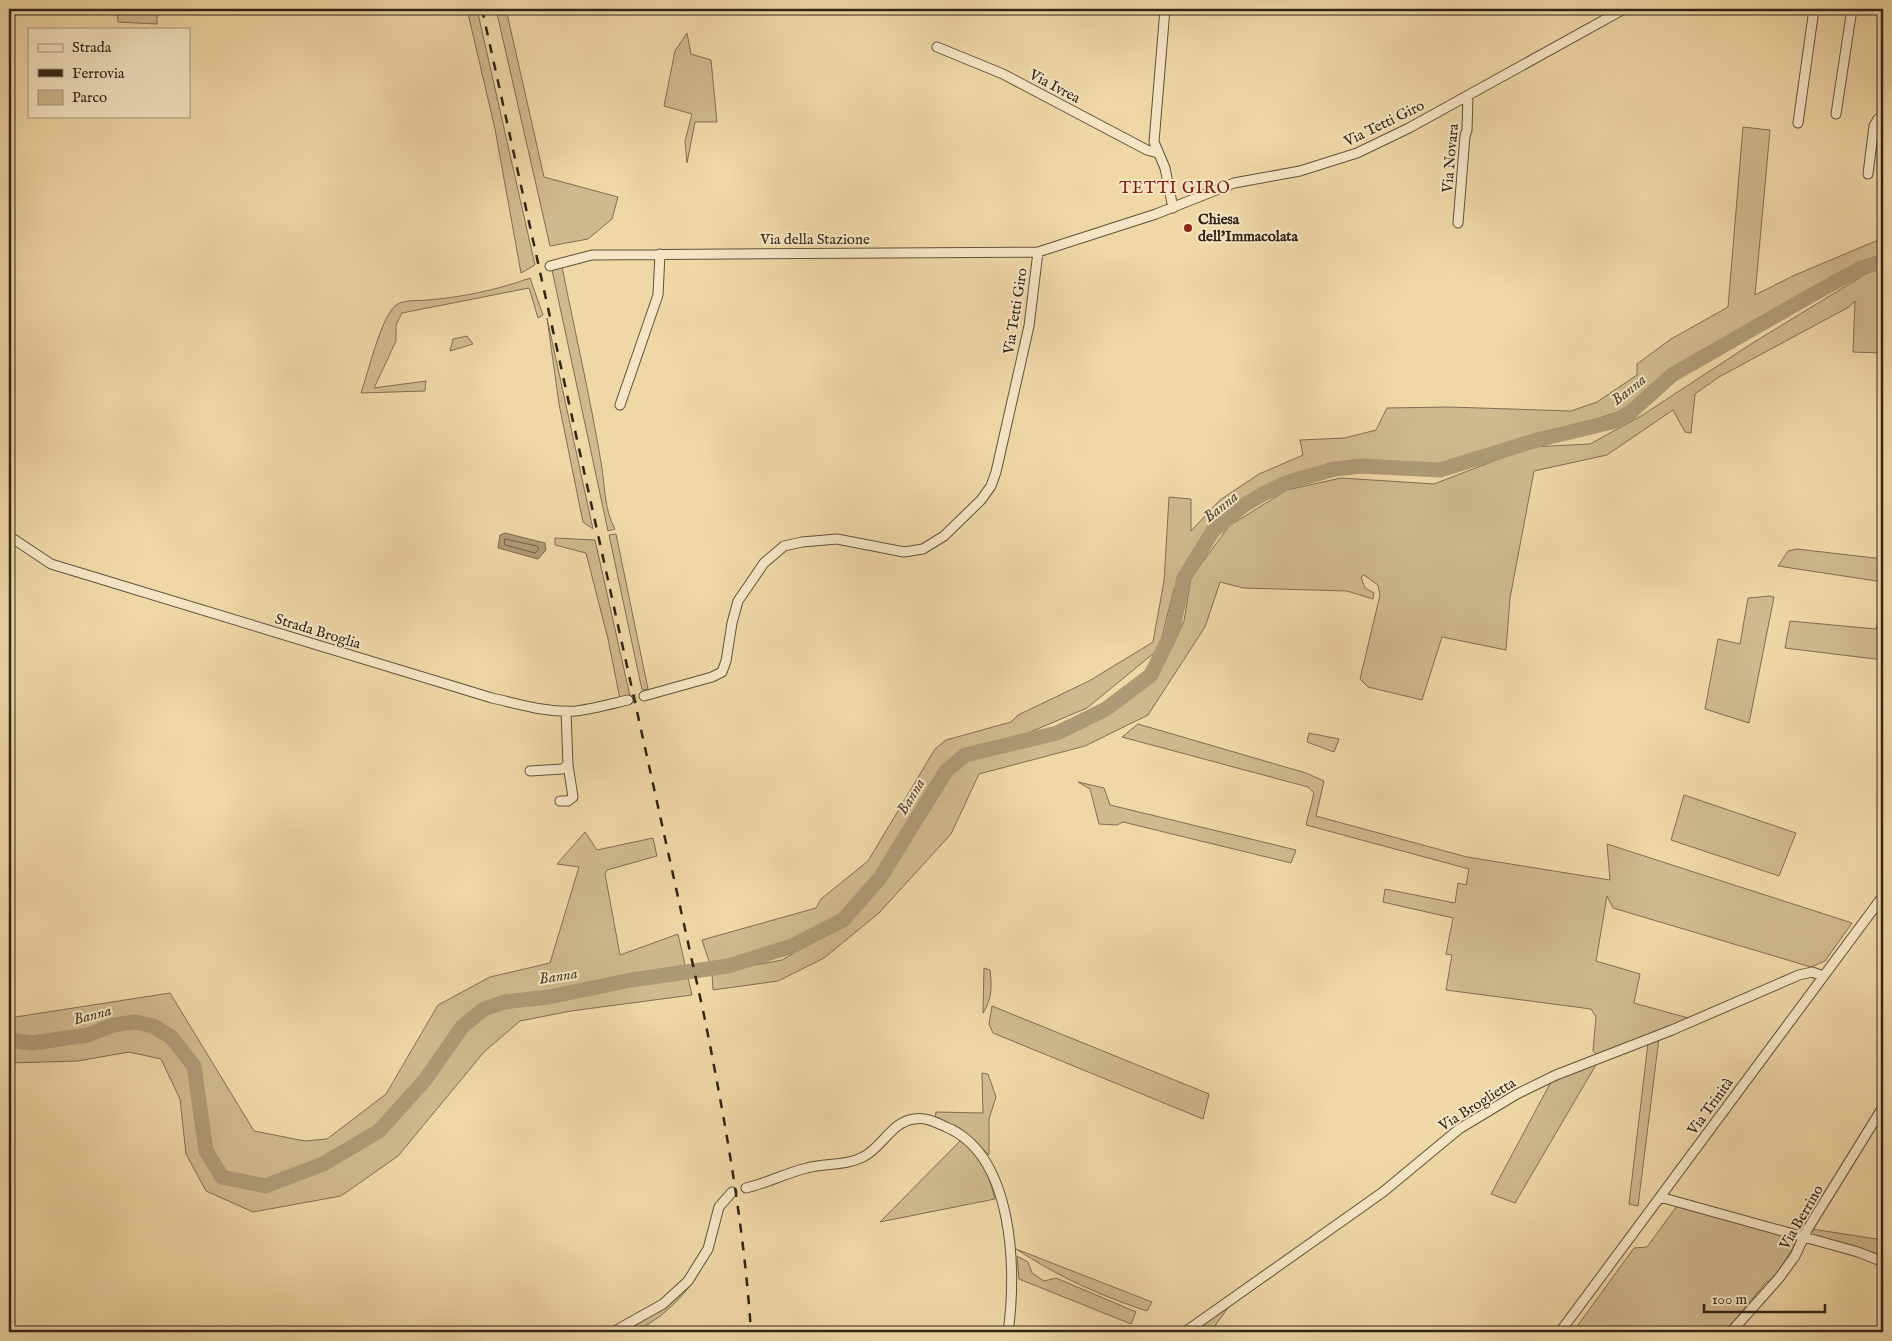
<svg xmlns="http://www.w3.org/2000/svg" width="1892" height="1341" font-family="'IM FELL English',serif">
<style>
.green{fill:#cfb98e;stroke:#806f54}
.water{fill:#ae9a76;stroke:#7c6b51}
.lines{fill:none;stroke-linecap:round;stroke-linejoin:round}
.shore{stroke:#6f6048;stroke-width:1}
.river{stroke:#ae9a76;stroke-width:15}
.minor-tunnel{stroke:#c9b38a;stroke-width:9;stroke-dasharray:9 4.5;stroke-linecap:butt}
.minor-casing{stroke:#60523c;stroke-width:11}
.minor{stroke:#f5e5c5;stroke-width:9}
.rail{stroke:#302519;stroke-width:2.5;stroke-dasharray:9 9;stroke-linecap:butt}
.poi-dot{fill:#8f2418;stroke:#f5e5c5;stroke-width:2}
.labels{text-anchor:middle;stroke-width:4;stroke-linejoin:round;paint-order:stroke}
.street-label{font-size:15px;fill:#302519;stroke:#f5e5c5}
.poi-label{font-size:15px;font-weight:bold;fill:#302519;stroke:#f5e5c5;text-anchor:start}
.neighbourhood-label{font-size:16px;letter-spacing:1px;fill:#7a1f14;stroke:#f5e5c5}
.water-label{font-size:16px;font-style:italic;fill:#564835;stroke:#f5e5c5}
</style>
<rect width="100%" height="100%" fill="#efd7a6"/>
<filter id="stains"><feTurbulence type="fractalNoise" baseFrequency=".004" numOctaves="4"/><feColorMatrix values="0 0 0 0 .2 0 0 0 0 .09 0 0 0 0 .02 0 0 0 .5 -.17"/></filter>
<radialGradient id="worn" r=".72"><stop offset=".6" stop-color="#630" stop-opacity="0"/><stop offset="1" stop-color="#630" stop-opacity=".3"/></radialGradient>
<path class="green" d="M117,9H157V24L118,22Z
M467,9H477L535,265L521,273L495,129Z
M496,9H506L544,177L618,197L612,219L588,239L550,246Z
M687,33L691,54L711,60L717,122H695L687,163L685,141L692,114L664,106L675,51Z
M1743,127L1770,130L1755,295L1795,275L1883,238V256L1839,275L1667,375L1626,409L1558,432L1517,440L1464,461L1421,467L1373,463H1330L1284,478L1241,500L1212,527L1183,571L1174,589L1159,649L1087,708L1023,735L963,750L943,769L879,873L844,913L793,943L710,964L702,940L816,908L821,899L868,861L935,749L946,740L1011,722L1018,715L1089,681L1153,642L1164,581L1169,497L1191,499V531L1220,500L1259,474L1303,455L1300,440L1345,438L1376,430L1387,408L1449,407L1571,411L1597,402L1637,375V364L1671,339L1728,307Z
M562,267C575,332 590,397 601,462C605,484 604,510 615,529L608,531L552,270Z
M1883,267V353L1853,352L1855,301L1849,307L1719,377L1695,394L1691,433L1685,432L1673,410L1607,455L1534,471L1510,598L1506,650L1442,637L1422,700L1368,687L1360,679L1380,595L1378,585L1364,575L1361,577L1365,588L1374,593L1373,599L1347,591L1243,588L1220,582L1205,627L1148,715L1085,746L979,774L951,834L879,913L824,958L778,981L713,990L712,973L782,960L844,924L882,884L948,777L966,761L1057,739L1107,715L1156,679L1184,621L1191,578L1229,526L1287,490L1341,478L1434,484L1530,447L1590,444L1641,416L1751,344L1869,272Z
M530,278L543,315L538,318L529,288L402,313L396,325V341L374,388L426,381L425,391L361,393C368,373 380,321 394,307C401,299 419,301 428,300C463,297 497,290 530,278Z
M547,318L593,529L583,522L559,404Z
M467,336L473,344L450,351L453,339Z
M616,534L648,689L642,690L609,535Z
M555,538L595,540L630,696L620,699L608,639L586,553L555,545Z
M1797,549L1883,559V582L1778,566L1788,551Z
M1770,596L1774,597L1749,723L1705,709L1718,639L1740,644L1748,598Z
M1881,606H1883V660L1785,648L1790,621L1876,629Z
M1138,724L1306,773L1324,781L1316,816L1467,857L1610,880L1607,844L1852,923L1825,961L1811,967L1613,908L1607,896L1596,961L1640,974L1634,1003L1692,1019L1598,1056L1593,1051L1596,1017L1591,1009L1446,990L1452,955L1446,954L1453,918L1383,902L1385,889L1455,903L1458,883L1466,885L1469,869L1306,825L1314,793L1308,787L1122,737Z
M1309,733L1339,739L1334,752L1307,742Z
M1078,782L1104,788L1110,805L1296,850L1291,863L1123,822L1117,825L1099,824L1090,789Z
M1684,795L1796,833L1779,876L1671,840Z
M585,832L597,850L653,838L657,856L607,870L605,874L620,955L678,934L692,995L571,1011L520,1021L484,1052L398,1156L341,1196L253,1212L206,1191L186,1154L180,1099L161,1059L129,1052L78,1061L9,1063V1018L170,993L254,1131L305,1141L327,1139L386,1094L438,1005L490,977L550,963L579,867L557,864Z
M984,968L990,970C992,987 992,999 983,1013Z
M992,1006L1209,1094L1203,1119L993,1033L989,1024Z
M1659,1038L1638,1206L1629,1204L1648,1043Z
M1597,1063L1515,1203L1491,1194L1552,1080Z
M982,1073L988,1074L996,1097L989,1119V1155L960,1128L935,1119L936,1112L983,1113Z
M961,1140C982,1159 988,1172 995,1199L880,1222Z
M1677,1206L1798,1239L1772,1283L1767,1281L1725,1332H1573L1634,1248L1647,1247Z
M1812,1229L1883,1240V1255L1809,1234Z
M713,1243C701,1275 685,1296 659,1317C651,1322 641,1330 632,1332C627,1333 621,1332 616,1332L686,1286Z
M1016,1249L1152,1302L1147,1311C1101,1296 1057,1276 1016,1249Z
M1017,1256L1028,1262L1032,1273L1044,1281L1056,1278L1136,1312L1131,1324L1019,1279Z
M1233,1301L1214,1327L1213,1332H1192Z"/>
<path class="water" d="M505,533L545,543L546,550L538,559L498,548L500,535Z"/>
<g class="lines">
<path class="shore" d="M505,539L537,546L539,549L535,553L505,545Z"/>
<path class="river" d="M9,1040L32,1043L88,1035L113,1025L135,1022L153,1026L171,1037L194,1066L206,1151L222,1177L265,1186L323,1164L379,1131L425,1080L462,1027L484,1009L504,1002L549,997L631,980L728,966L792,946L843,920L880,878L946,771L965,755L1057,733L1106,709L1151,675L1172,632L1184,578L1213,531L1243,506L1263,494L1288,482L1335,469L1361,466L1440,470L1537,440L1616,421L1631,412L1672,375L1810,296L1861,268L1883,261"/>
<path class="minor-tunnel" d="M628,700L644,696"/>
<g class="minor-casing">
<path id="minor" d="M1165,9L1154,142L1165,168L1173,208
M937,47L1003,74L1147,150L1158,153
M1836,114L1852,9
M1798,123L1814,9
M1868,174L1874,126L1878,119L1883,117
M1458,223L1465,136L1467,130L1468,96
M550,266L592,255L1038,252
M620,405L658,295L660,254
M9,536L51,564L492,698C519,704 547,713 576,711C593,709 611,704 628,700
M644,696L712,677L722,672L726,661L732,623L738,601L764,563L784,546L802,542L837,539L904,552L923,549L944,536L981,500L991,486L996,472L1029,326L1038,252L1156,214L1234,183L1300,171L1357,153L1409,128L1624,9
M530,771L562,769L568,765
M560,801H568L573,797L568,765L566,711
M746,1188C767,1183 786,1173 807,1168C825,1163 846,1166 863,1157C882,1148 891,1122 914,1119C926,1117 935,1122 946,1127C1014,1155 1017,1271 1008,1332
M1660,1197L1858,1252L1883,1262
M613,1332L663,1304L688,1281L708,1249L719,1207L732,1192
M1185,1332L1383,1192L1459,1129L1517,1094L1556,1075L1672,1030L1799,975L1812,972L1823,976
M1560,1332L1883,896
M1731,1332L1779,1278L1795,1256L1807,1230L1883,1107"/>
</g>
<use href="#minor" class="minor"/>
<path class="rail" d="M482,9L704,1015C725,1120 744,1225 751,1332"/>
</g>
<circle class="poi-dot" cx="1188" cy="228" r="5"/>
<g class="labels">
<g class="street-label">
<text transform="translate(1055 86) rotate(28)" y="5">Via Ivrea</text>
<text transform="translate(1384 123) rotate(-26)" y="5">Via Tetti Giro</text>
<text transform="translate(1450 158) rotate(-85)" y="5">Via Novara</text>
<text x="815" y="244">Via della Stazione</text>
<text transform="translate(1015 311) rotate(-81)" y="5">Via Tetti Giro</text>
<text transform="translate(318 631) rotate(17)" y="5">Strada Broglia</text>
<text transform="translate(1477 1104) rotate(-32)" y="5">Via Broglietta</text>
<text transform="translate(1710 1106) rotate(-54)" y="5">Via Trinità</text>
<text transform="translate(1801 1217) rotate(-60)" y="5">Via Berrino</text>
</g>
<g class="poi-label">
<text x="1198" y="224">Chiesa<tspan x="1198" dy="17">dell'Immacolata</tspan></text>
</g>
<g class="neighbourhood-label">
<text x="1175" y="193">TETTI GIRO</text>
</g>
<g class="water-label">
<text transform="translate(1628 389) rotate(-39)" y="6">Banna</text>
<text transform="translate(1220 506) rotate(-39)" y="6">Banna</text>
<text transform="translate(910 796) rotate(-59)" y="6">Banna</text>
<text transform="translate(558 975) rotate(-9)" y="6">Banna</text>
<text transform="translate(92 1014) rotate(-15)" y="6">Banna</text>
</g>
</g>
<rect width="1892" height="1341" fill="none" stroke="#efd7a6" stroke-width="30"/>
<rect x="10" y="10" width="1872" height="1321" fill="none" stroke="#302519" stroke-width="2.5"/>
<rect x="15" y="15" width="1862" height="1311" fill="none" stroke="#302519"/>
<rect x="28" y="28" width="162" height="90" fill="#f5e5c5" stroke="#a69880"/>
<rect x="38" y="44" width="25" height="8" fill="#f5e5c5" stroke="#a69880"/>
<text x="72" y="52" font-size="15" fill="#302519">Strada</text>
<rect x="38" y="69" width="25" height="8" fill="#302519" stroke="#a69880"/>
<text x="72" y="78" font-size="15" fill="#302519">Ferrovia</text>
<rect x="38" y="90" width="25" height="15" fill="#cfb98e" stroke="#a69880"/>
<text x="72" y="102" font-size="15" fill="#302519">Parco</text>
<path d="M1704 1304v8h121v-8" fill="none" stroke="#302519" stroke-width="2.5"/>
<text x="1712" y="1304" font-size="15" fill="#302519" stroke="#f5e5c5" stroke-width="4" paint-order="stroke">100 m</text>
<rect width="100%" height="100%" filter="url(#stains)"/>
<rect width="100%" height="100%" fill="url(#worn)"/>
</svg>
